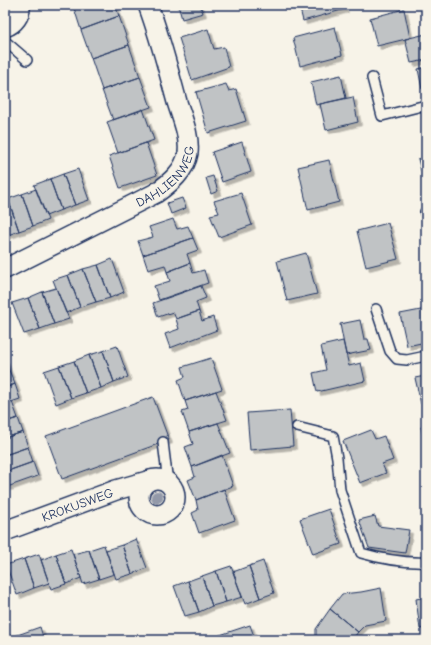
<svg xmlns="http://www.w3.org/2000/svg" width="431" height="645" font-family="'Comic Neue',sans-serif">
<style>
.building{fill:#c0c3c5;stroke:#1b2f5e;filter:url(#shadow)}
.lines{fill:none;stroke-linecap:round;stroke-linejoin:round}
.lane-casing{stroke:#1b2f5e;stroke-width:12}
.street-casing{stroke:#1b2f5e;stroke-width:22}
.lane{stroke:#f7f3e8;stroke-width:9}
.street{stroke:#f7f3e8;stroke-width:19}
.tree{fill:#9399a9}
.labels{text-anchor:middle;stroke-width:3;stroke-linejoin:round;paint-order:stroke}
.street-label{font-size:13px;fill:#1b2f5e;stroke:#f7f3e8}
</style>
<defs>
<filter id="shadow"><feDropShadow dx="3.5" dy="3.5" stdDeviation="0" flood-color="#0004"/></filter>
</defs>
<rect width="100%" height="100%" fill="#f7f3e8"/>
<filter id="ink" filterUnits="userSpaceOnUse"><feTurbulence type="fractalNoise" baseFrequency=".025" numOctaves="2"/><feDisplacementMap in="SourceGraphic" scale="8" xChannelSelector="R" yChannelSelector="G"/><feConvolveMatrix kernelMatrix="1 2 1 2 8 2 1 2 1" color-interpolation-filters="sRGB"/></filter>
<g filter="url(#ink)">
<path class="building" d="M73,5H115L119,16L81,30Z
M178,5H200L203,13L182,19Z
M299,5H343L345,9L303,21Z
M404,9L410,38L377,46L370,18Z
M119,16L129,45L91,58L81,30Z
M335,27L342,55L300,66L293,38Z
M208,29L214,49L224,47L229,67L192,80L179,38Z
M426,34V60L411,63L405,39Z
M129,45L140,77L102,90L91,58Z
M426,67V88L422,89L418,69Z
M341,75L346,98L316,105L311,82Z
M140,77L151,107L113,120L102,90Z
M226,84L229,91L236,89L246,121L208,133L196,92Z
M353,97L358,122L326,130L320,104Z
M143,109L154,140L118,153L107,122Z
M242,142L251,172L222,182L212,152Z
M146,143L157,175L120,188L109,156Z
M426,157V169L421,171L418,159Z
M329,160L339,202L308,210L298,167Z
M78,169L89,200L75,205L63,174Z
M63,174L75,205L61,210L50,179Z
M213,176L218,191L211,194L206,178Z
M50,179L61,210L46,216L34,185Z
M36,189L48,220L33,226L22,194Z
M241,193L252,225L219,237L210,215L219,213L214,201Z
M22,194L33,226L19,231L8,199Z
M182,198L186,208L171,214L167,203Z
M8,199L19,231L5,236V200Z
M173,219L177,229L188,226L193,238L143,255L138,241L153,237L149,227Z
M388,223L398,259L366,267L357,231Z
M193,238L198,250L187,254L190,263L167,272L165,265L148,270L143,255Z
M306,253L317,294L287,301L277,261Z
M112,259L124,292L110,298L98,265Z
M190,263L193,273L204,270L208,283L159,300L154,286L170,281L167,272Z
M98,265L110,298L96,302L83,269Z
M83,269L96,302L80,307L68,275Z
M68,275L80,307L66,313L53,280Z
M201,286L206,298L196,302L199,311L176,319L173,312L158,317L153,303Z
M56,288L69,319L54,324L42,292Z
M42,292L54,324L40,329L28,298Z
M28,298L40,329L24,334L12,303Z
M426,309V342L407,346L400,314Z
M199,311L202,321L213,317L217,330L170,348L165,334L179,329L176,319Z
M360,320L364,339H368L371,350L346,355L340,324Z
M343,341L349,366L361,363L365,381L317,392L313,373L326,370L321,346Z
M117,346L128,377L114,382L103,351Z
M103,351L114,382L101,388L89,355Z
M89,355L101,388L86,393L74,361Z
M211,358L222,389L185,401L178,380L185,377L182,367Z
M5,359L8,368L5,369Z
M74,361L86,393L71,398L59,366Z
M426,365V403L421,404L415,378L425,376L423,366Z
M59,366L71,398L56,404L44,371Z
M8,368L15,384L5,388V369Z
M15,384L20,399L5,404V388Z
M216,391L227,420L189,432L182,412L188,410L185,401Z
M153,397L169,440L62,479L46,436Z
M12,402L18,418L5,422V404Z
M290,410L293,446L250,450L247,413Z
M18,418L23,432L5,438V422Z
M218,423L230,453L192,467L185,447L193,444L189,432Z
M426,426V450L421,427Z
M371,430L375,439L384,436L393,460L382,464L386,473L360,483L343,441Z
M23,432L28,447L5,455V438Z
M28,447L33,462L5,472V455Z
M222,455L233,486L196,500L188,480L195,477L192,467Z
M33,462L38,476L7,487L5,482V472Z
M224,489L235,520L199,533L192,513L198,510L196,500Z
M329,509L341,544L313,554L300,519Z
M375,516L378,526L409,530L405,553L369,548L359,520Z
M136,539L147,568L132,574L122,545Z
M104,545L114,574L99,579L89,550Z
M122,545L132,574L116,579L106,550Z
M71,549L81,578L66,584L56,554Z
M89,550L99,579L83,584L73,554Z
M39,554L49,583L34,588L24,559Z
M56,554L66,584L51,589L41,560Z
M24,559L34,588L17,595L6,565Z
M263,561L274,593L260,598L249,566Z
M231,566L242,597L226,602L216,571Z
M249,566L260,598L245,604L233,572Z
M216,571L226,602L212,606L202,576Z
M202,576L212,606L199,612L188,581Z
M188,581L199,612L185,616L174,586Z
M381,588L386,621L365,625L358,632L330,609L342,594L361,592Z
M426,597V628L420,629L416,599Z
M330,609L358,632L352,640H316V629Z
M250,625L255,639L218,640L217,636Z
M40,627L44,640H9V638Z"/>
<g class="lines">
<g class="lane-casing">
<path id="lane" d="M5,41L27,60
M372,78L382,116L426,105
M425,212L426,216
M376,309L390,351L397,359L407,360L426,356
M297,427L333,436L337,458L340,490L361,553C382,559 403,563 426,562
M163,442L168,483"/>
</g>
<g class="street-casing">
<g id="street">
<path d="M5,27C14,24 21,15 20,5"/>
<path id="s1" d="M5,269L156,193C170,183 185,171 188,153C190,136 182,118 177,102C168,69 160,37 148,5"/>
<circle cx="157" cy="497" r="18"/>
<path id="s2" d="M5,531L116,490L151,480"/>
</g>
</g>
<use href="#lane" class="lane"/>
<use href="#street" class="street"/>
</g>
<circle class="tree" cx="157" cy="497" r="6"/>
</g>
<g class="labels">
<g class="street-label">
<text dy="5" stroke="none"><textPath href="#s1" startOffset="188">DAHLIENWEG</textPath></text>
<text dy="5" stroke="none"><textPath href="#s2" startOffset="77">KROKUSWEG</textPath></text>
</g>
</g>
<rect width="431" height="645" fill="none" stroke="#f7f3e8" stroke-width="20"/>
<rect x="10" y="10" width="411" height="625" fill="none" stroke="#1b2f5e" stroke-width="1.5" filter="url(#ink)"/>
</svg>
